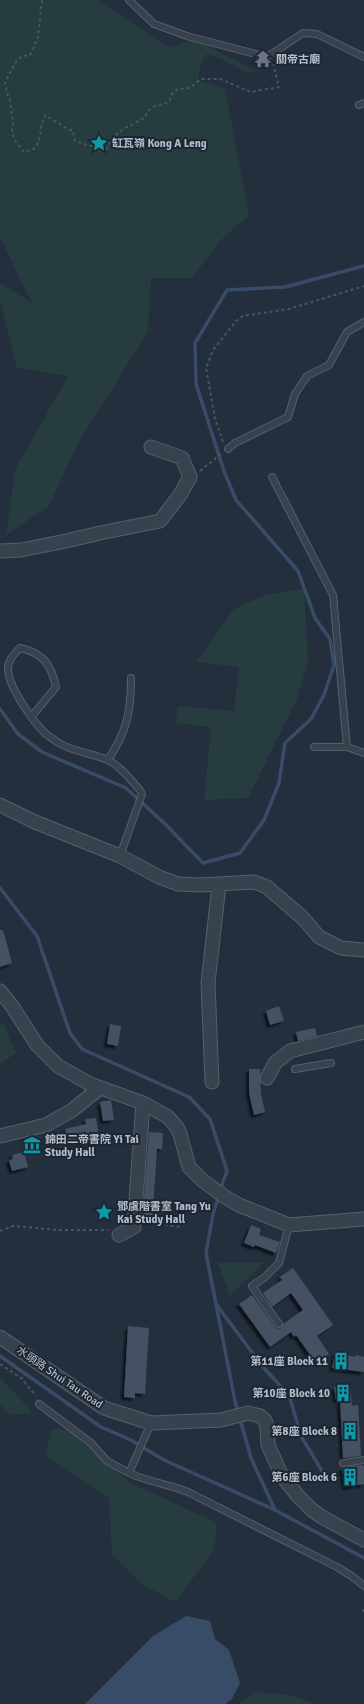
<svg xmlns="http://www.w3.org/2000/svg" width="364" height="1704" font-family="Signika,'Noto Sans TC',sans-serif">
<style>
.green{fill:#263c3f}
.water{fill:#394c67}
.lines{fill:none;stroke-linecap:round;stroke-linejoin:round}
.stream{stroke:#394c67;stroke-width:3.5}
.building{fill:#455162;filter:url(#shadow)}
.lane-casing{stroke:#565f6c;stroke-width:8}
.street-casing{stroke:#565f6c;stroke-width:15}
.path{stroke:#44595c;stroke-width:2;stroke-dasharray:3 3;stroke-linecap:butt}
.lane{stroke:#38414e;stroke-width:6}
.street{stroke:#38414e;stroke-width:13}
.labels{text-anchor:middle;stroke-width:4;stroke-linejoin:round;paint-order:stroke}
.poi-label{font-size:11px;font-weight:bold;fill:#b4bcc9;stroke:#1d2633;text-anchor:start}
.street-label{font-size:11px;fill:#b4bcc9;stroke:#1d2633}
</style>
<defs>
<filter id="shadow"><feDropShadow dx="-3" dy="3" stdDeviation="1" flood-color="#0009"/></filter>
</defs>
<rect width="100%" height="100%" fill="#242f3e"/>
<path class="green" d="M0,0H99L170,48L190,40L204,44L257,72L243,71L224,60L206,54L201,64L198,80L225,89L249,215L220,241L192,278H151L148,332L78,443L49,506L6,535L15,470L68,376L17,368L0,302V283L32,303L0,237Z
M304,589L308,660L297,699L248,798L204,800L211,727L176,723L178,706L234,711L239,667L196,662L234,609L265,595Z
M3,1023L16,1053L0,1064V1024Z
M218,1263H264L230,1296Z
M0,1377L33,1413L11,1415L0,1405Z
M51,1429L72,1430L129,1482L217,1523L214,1550L175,1602L140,1583L112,1554L109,1498L46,1457Z
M254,1692L289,1695L317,1704H239Z"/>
<path class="water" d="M186,1616L210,1621L215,1639L229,1650L240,1683L232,1699L225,1704H85L153,1636Z"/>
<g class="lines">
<path class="stream" d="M0,709L18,734L42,752L126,788L164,823L203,863L240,853L264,820L279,783L285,743L311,719L324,695L334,665L330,639L315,618L298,571L236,500L224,471L196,384L195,343L227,290L285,287L364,266
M0,888L37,936L70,1033L82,1049L189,1097L210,1119L227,1171L220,1190
M219,1196L213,1214L206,1253L235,1401L251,1458L275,1510
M216,1304L263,1367L289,1395L301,1436L322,1471
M0,1356L101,1427L131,1440L164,1460L275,1510L364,1558"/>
</g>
<path class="building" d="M0,930H3L12,963L0,967Z
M279,1006L284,1021L270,1025L266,1011Z
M110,1024L121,1026L118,1046L107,1044Z
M315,1028L317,1036L298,1041L296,1032Z
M249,1069H260L261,1094L265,1112L254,1115L249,1093Z
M111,1100L114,1120L103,1121L100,1102Z
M96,1118L99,1137L68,1142L65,1129L86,1124L85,1119Z
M149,1132L163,1133L162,1149H157L152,1222H142Z
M24,1152L28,1167L12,1171L9,1160L13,1159L12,1155Z
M251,1225L261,1229L259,1235L280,1242L276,1253L255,1245L254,1247L244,1243Z
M293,1268L333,1325L317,1336L329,1354L316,1363L296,1335L294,1337L291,1332L270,1347L239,1304L252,1295L277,1329L281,1328L283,1324L303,1310L291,1293L272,1307L263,1293L282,1280L280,1277Z
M128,1326L149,1328L145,1394L135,1393V1398L124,1397Z
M335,1352L355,1357L356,1355L364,1357V1372L332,1368Z
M350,1385L352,1406L358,1405L361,1456L343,1458L340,1400H336L334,1387Z
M362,1465L364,1466V1484L345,1487L342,1469L344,1467Z"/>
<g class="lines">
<g class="lane-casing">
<path id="lane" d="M129,0L154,24L187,36L263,56L270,55L303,33L317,34L364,57
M359,105L364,103
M228,449L235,443L288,417L295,394L307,376L329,365L347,332L364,322
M272,477L333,595L347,747
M32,716L56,687C51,664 43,653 20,648C14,654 8,660 8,669C8,686 33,722 46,734C50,737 54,740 59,743C73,752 92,753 108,760C118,765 126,774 133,782C136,787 140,788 142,794L120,856
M314,747H347L364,753
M108,760C127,731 131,712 131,678
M295,1069L331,1063
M279,1324L252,1286L264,1278L279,1263L289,1225
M39,1404L91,1443L107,1461L129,1473L151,1423
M343,1463L364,1460
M129,1473C148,1482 168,1484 188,1492L337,1567L353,1577L364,1586"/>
</g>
<g class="street-casing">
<path id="street" d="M0,551L21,550L66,541L100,533L160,521L180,495L190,477L182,458L151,447
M0,805L35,822L120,856L159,877L178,884L199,885L254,882L267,887L282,900L303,918L319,937L341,948L364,950
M0,991L12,1006L37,1045L58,1066L90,1084L143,1103L168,1117L177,1127L180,1134L189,1167L202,1180L225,1197L239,1205L289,1225L364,1219
M267,1078L275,1063L290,1051L364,1032
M212,1082L208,983L219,885
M0,1136L46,1125L71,1111L100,1088
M119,1235L134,1227L143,1103
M0,1337L104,1408L151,1423L221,1420L248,1413L260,1416L265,1420L267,1427L268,1445L282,1476L298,1496L312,1510L322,1517L364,1540"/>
</g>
<path class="path" d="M42,0L38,37L30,55L22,56L17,60L5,82L7,93L10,101L13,122L12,132L14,139L24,152L36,148C42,134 39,128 45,115L66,128L73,131L75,141L106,151L111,139L123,129L144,118L149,110L155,106L169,102L173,92L179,89L190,88L201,79H220L251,92L279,87L273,63
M223,442L215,418L206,368L213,350L236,321L243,316L289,309L364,286
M200,471L221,454
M147,1222L181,1227
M0,1231L13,1226L60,1230H108
M0,1364L21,1378L36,1396
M364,1610H363L364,1613"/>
<use href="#lane" class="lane"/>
<use href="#street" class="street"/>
</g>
<defs>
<g id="temple-bare" transform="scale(1.38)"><path d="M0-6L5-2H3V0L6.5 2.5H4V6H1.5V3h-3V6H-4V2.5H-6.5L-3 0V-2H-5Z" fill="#6b7280" stroke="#1d2633" stroke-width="2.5" paint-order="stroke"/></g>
<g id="sight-bare" transform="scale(1.38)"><path d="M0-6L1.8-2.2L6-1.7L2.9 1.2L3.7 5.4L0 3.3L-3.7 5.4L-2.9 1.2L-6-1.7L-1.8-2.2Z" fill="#0f9aa8" stroke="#1d2633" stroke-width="2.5" paint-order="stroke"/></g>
<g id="museum-bare" transform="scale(1.38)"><path d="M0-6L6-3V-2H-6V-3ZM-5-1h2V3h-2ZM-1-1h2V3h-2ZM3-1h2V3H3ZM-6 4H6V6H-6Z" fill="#0f9aa8" stroke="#1d2633" stroke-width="2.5" paint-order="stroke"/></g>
<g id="building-bare" transform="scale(1.38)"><path d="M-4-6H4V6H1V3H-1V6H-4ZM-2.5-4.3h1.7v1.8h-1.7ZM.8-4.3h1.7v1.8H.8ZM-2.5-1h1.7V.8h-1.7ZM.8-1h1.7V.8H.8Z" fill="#0f9aa8" stroke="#1d2633" stroke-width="2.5" paint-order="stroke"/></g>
</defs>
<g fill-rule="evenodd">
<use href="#temple-bare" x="263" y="59"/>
<use href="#sight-bare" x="99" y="143"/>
<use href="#museum-bare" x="32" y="1145"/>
<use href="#sight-bare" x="104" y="1212"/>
<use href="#building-bare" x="341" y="1361"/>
<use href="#building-bare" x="343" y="1393"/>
<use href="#building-bare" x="350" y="1431"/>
<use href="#building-bare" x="350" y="1477"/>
</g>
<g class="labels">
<g class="poi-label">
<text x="276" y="63">關帝古廟</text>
<text x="112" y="147">缸瓦嶺 Kong A Leng</text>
<text x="45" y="1143">錦田二帝書院 Yi Tai<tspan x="45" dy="13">Study Hall</tspan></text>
<text x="117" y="1210">鄧虞階書室 Tang Yu<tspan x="117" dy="13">Kai Study Hall</tspan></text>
<text x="328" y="1365" text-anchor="end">第11座 Block 11</text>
<text x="330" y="1397" text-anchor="end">第10座 Block 10</text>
<text x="337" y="1435" text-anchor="end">第8座 Block 8</text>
<text x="337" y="1481" text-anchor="end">第6座 Block 6</text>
</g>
<g class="street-label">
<text transform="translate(60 1377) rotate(34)" y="4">水頭路 Shui Tau Road</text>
</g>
</g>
</svg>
